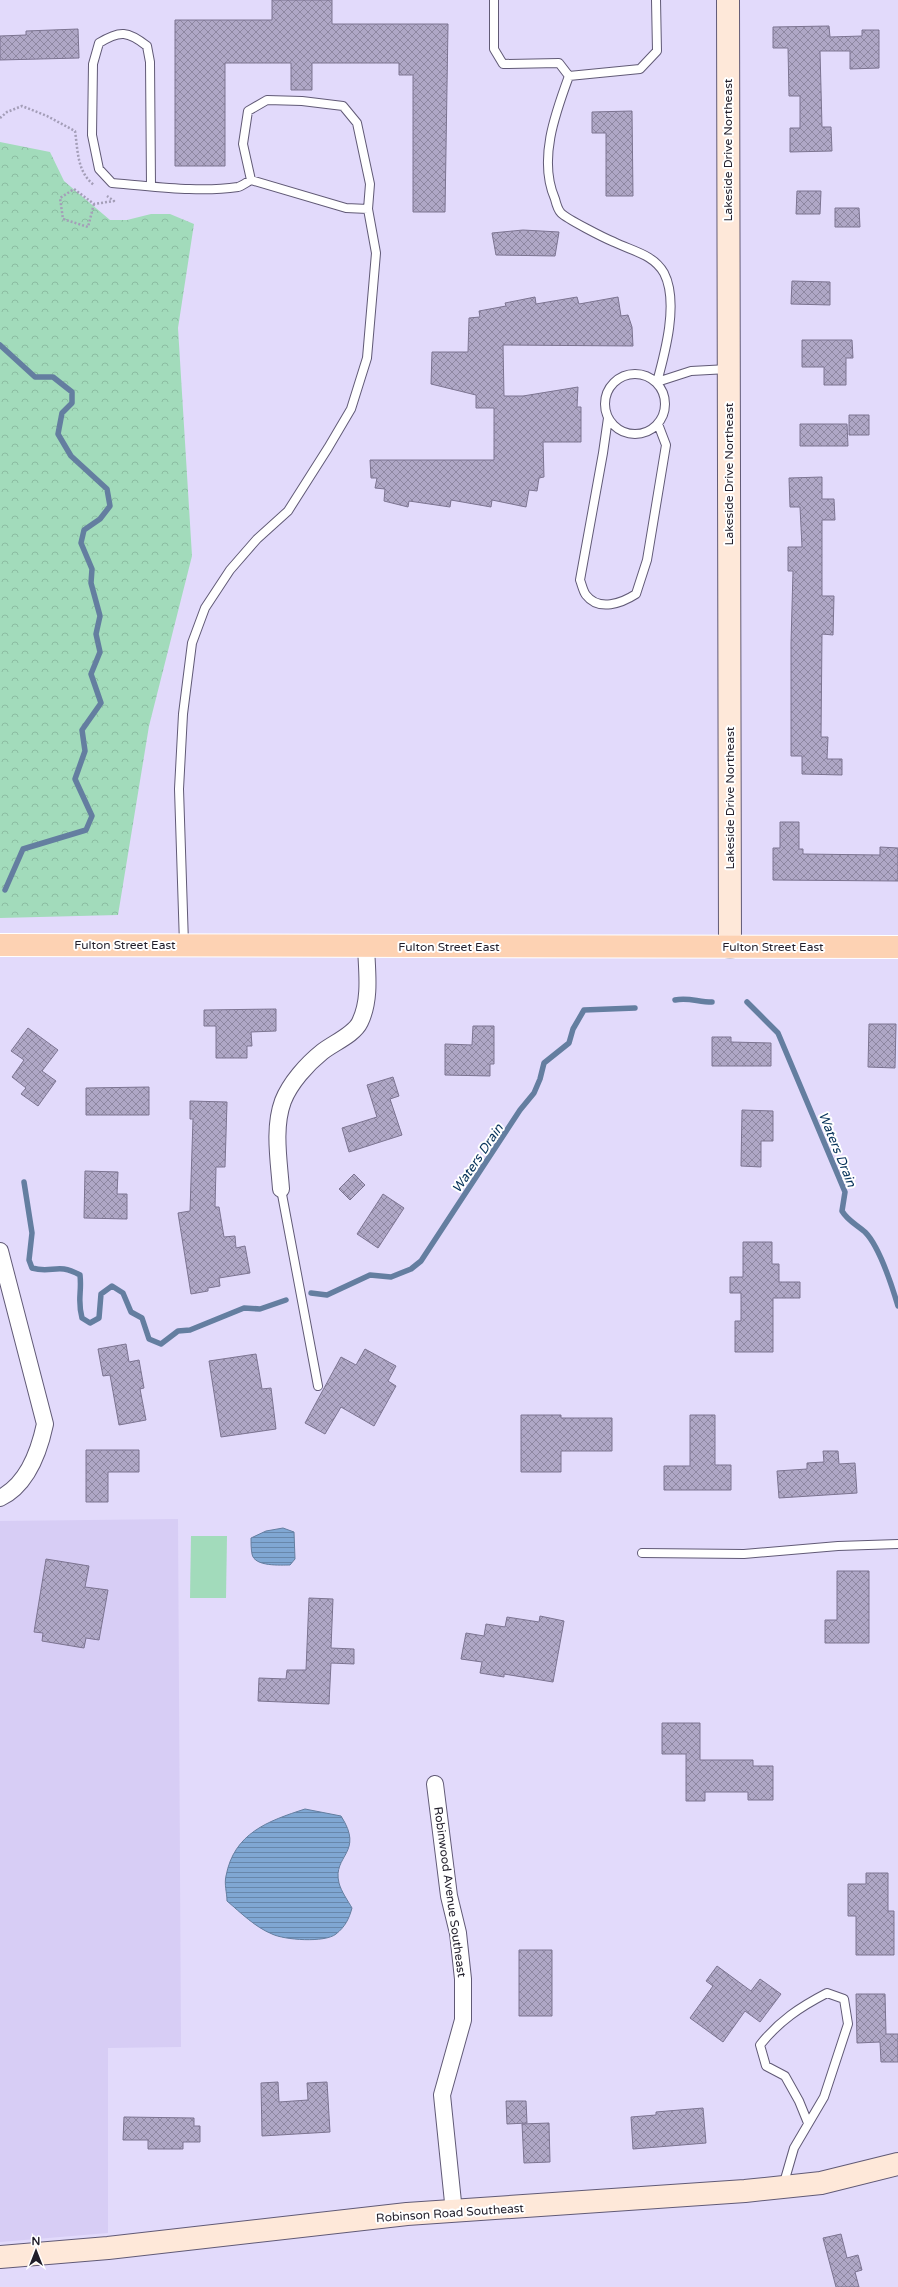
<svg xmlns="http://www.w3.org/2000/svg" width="898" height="2287" font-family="'Varela Round',sans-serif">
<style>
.built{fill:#d7cdf5}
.forest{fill:url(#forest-crowns)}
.pitch{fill:#a2dbbb}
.water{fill:url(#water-rules);stroke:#647ea0}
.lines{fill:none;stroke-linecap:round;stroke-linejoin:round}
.stream{stroke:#647ea0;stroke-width:5.5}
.building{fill:url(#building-cross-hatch);stroke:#7c7491}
.lane-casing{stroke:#615a76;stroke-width:10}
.street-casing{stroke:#615a76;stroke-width:18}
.secondary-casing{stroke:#615a76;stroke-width:24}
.primary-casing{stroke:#fff;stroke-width:24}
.path{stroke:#a49eb8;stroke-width:2.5;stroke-dasharray:2 2;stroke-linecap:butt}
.lane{stroke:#fff;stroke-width:8}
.street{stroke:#fff;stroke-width:16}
.secondary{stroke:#fee8d9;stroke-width:22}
.primary{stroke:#fdd2b3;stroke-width:22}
.labels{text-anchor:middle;stroke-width:4;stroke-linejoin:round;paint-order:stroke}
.street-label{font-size:12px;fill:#211e2a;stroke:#fff}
.water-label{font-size:13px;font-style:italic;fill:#053159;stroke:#fff}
</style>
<defs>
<pattern id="forest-crowns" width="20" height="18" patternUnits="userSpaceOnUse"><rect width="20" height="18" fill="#a2dbbb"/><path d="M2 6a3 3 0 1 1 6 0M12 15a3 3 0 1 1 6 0" fill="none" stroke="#8bbca1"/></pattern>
<pattern id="water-rules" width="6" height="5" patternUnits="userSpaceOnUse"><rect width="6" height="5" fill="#80a7d3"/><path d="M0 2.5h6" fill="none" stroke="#6887ab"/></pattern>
<pattern id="building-cross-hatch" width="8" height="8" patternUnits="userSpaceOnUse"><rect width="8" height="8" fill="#afa7c6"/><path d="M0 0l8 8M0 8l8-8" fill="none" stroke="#8e87a1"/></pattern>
</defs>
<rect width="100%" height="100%" fill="#e2dafb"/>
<path class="built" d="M178,1519L181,2047L108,2048V2233L0,2242V1521Z"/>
<path class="forest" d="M0,142L50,152L64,181L110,220H127L151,214H170L194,224L178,328L192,556L149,726L118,915L0,918Z"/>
<path class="pitch" d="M191,1536H227L226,1598H190Z"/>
<path class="water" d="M283,1528L294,1532L295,1559L290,1565C281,1565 254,1567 252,1554C251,1549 251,1543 251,1538L266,1531Z
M305,1809L341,1816C365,1853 332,1855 339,1883C341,1891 348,1901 352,1908C349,1919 345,1927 336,1934C325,1943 284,1940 272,1934C255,1927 241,1913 227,1901C227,1893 224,1884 226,1876C234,1833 268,1821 305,1809Z"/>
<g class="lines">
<path class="stream" d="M0,345L35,377H53L72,392V403L62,413L58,434L71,456L107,489L110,506L100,519L84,530L81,543L92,569L91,583L100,616L96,634L100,652L91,674L101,703L82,730L85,751L75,779L92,816L86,830L23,849L5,890
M675,1000C688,997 698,1002 712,1002
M747,1002L778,1033L845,1192L842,1211C848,1221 856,1224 865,1232C880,1247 892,1286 898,1306
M24,1182L32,1233L29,1260L32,1268C53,1274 57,1262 80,1275C82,1293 77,1300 82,1318L90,1323L99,1318L101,1294L112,1286L123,1293L131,1312L142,1318L149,1339L161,1344L178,1331L190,1330L244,1308L260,1309L286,1300
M311,1293L327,1295L370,1275L391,1277L411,1269L421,1261L520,1110L534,1093L540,1079L544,1063L569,1043L573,1029L584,1010L635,1008"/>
</g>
<path class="building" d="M272,0H332V24H448L445,212H413V75H399V63H312V90H291V63H225V166H175V20H272Z
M829,26L830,37L862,36V30H879V68L850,69V51H820L822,127H831L832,151L790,152V128H800V96H789L788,48H773V27Z
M78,29L79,58L0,60V36L26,35V31Z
M632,111L633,196H606V133H592V112Z
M797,191H821L820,214H796Z
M835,208H859L860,227H835Z
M523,230L559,232L555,256L496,255L492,233Z
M792,281L830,282V305L791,304Z
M535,297L536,304L577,297L579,304L618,297L621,316L628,315L632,327L633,346L503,345L504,396H523L578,387L577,407H581V442H543L544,477L539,478L537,491L529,490L526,507L492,500L491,507L451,500L450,507L409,501L408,507L384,501L385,489L375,488L377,478H371L370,460H494V408H476V395L431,384L432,352H468L469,318L480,317L479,311L506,306L505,303Z
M802,340H852L853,358H846V385H824V367H802Z
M849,415H869V435H849Z
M800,424H847L848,446H800Z
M822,477V499H834L835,520H822V596H834L833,635L822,634L821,737H828L827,759H842V775L802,774V756H791V643L793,571H788V547H802L800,507H790L789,478Z
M780,822H799V849H803V854L880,855V847L898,848V881L773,880V848H780Z
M276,1009V1031L251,1032L252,1046H247V1058H216V1026H204V1010Z
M869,1024H896L895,1068L868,1067Z
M473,1026H494V1064H490V1076L445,1075V1044L472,1045Z
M28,1028L58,1050L42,1071L56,1081L38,1106L21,1094L26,1088L12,1077L24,1060L11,1051Z
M712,1037H731V1042L771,1043V1066H712Z
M393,1077L399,1096L390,1099L402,1135L349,1152L342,1128L377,1117L367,1085Z
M149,1087V1115H86V1088Z
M190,1101L227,1102L225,1167H216L215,1207H219L224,1237L235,1236L236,1248L245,1246L250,1273L219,1278L220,1286L208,1288V1291L191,1294L178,1213L190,1211L193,1119H190Z
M742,1110L773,1111V1141H761V1167L741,1166Z
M85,1171L118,1172L117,1194H127V1219L84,1218Z
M354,1174L365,1185L350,1200L339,1189Z
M383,1194L404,1208L378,1248L357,1234Z
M743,1242H772V1264H779V1282H800V1298H773V1352H735V1321H741V1293H730V1277H743Z
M126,1344L129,1362L139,1360L144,1388L140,1389L146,1420L119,1425L110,1375L103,1376L98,1349Z
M365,1349L396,1366L388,1381L396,1386L374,1426L341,1407L325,1434L305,1423L341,1357L356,1365Z
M256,1354L262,1389L271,1388L276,1429L221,1437L209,1361Z
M521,1415H561V1418H612V1451H561V1472H521Z
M690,1415H715V1465H731V1490H664V1466H690Z
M86,1450H139V1472H108V1502H86Z
M823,1451H838L839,1464L855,1463L857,1493L779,1498L777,1471L807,1469V1463L824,1462Z
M46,1559L89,1566L85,1587L108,1590L99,1640L86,1638L84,1648L42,1641L43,1633L34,1632Z
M837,1571H869V1643H825V1620H837Z
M309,1598L333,1599L331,1648L354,1649V1664L331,1663L329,1704L258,1701L259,1678L286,1679L287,1670H306Z
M540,1616L564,1621L553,1682L504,1674V1677L480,1673L482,1662L461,1659L466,1633L484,1636L486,1624L505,1627L507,1617L539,1622Z
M662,1723H700V1760H753V1766H773V1800H748V1792H705V1801H686V1754H662Z
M866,1873H888V1911H894V1955H856V1916H848V1884H866Z
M519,1950H552V2016H519Z
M717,1966L751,1991L760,1979L781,1994L760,2022L745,2011L723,2042L690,2018L713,1986L706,1981Z
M856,1994H885L886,2034H898V2062H881L880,2042L857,2043Z
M278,2082L279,2102L308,2100L307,2083L327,2082L330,2132L262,2136L261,2083Z
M506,2101H526L527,2123L507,2124Z
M703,2108L706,2143L633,2149L631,2117L656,2115V2112Z
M124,2117L194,2118V2126H200V2142H183V2149H148V2140H123Z
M549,2123L550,2162L524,2163L522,2124Z
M841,2234L847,2258L858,2255L862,2270L855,2272L859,2287H836L823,2238Z"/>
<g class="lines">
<g class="lane-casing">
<path id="lane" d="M494,0V49L503,64L559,63L569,76C555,114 538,160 555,199C556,203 558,210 561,213C567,219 604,238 614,242C632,251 653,254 664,273C679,302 665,353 657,382
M569,76L640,69L657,51L656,0
M151,186L150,62L147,46C128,31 120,30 99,43L93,64L92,135L99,169L112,183C153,186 197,193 238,187C242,186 247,182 251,180L346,208L368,209L370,184L357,123L343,106L302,101L267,100L248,111L243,144L251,180
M605 404a30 30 0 1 1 60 0a30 30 0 1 1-60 0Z
M657,382L691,371L728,369
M608,418L603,453L580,580C582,585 583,591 586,595C599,612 622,603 636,594L647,560L666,445L658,424
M184,944L179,789L183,714L192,643L205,608L230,570L257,539L288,511L328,448L351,409L367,358L376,253L368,209
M281,1189L318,1386
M642,1553L744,1554L838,1546L898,1544
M783,2186L794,2148L824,2097L848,2024L844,1999L827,1993C800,2007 779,2021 760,2045L766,2066L785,2076L799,2101L808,2123"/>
</g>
<g class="street-casing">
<path id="street" d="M281,1189C279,1161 273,1128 283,1101C290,1083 307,1064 322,1052C333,1043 354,1035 360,1022C371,999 367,972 366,947
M0,1251L45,1424C39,1452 27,1485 0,1498
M435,1784L449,1896L458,1933L463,1979V2020L442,2095L454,2212"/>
</g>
<g class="secondary-casing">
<path id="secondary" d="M728,0L730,947
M0,2257L108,2248L407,2214L745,2191L821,2183L898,2164"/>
</g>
<g class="primary-casing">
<path id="primary" d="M0,945L898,947"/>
</g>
<path class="path" d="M0,118L7,112L22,106L47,116L75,131C78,151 77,172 94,185
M94,204L88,227L63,219L60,198L74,189L94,204L114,201L107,196"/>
<use href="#lane" class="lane"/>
<use href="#street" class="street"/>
<use href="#secondary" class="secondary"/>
<use href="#primary" class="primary"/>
</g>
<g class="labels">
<g class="street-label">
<text transform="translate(728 150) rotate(-90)" y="4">Lakeside Drive Northeast</text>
<text transform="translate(729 474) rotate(-90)" y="4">Lakeside Drive Northeast</text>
<text transform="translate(730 798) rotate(-90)" y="4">Lakeside Drive Northeast</text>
<text x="125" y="949">Fulton Street East</text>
<text x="449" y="951">Fulton Street East</text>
<text x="773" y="951">Fulton Street East</text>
<text transform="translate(450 1892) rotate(82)" y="4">Robinwood Avenue Southeast</text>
<text transform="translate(450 2213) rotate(-4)" y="4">Robinson Road Southeast</text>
</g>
<g class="water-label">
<text transform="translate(838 1149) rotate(68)" y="5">Waters Drain</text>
<text transform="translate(477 1158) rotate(-56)" y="5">Waters Drain</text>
</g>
</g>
<g transform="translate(36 2251)" stroke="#ffffff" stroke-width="3" paint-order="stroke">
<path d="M0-3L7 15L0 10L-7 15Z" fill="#211e2a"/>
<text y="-6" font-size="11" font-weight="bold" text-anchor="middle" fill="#211e2a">N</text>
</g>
</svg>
